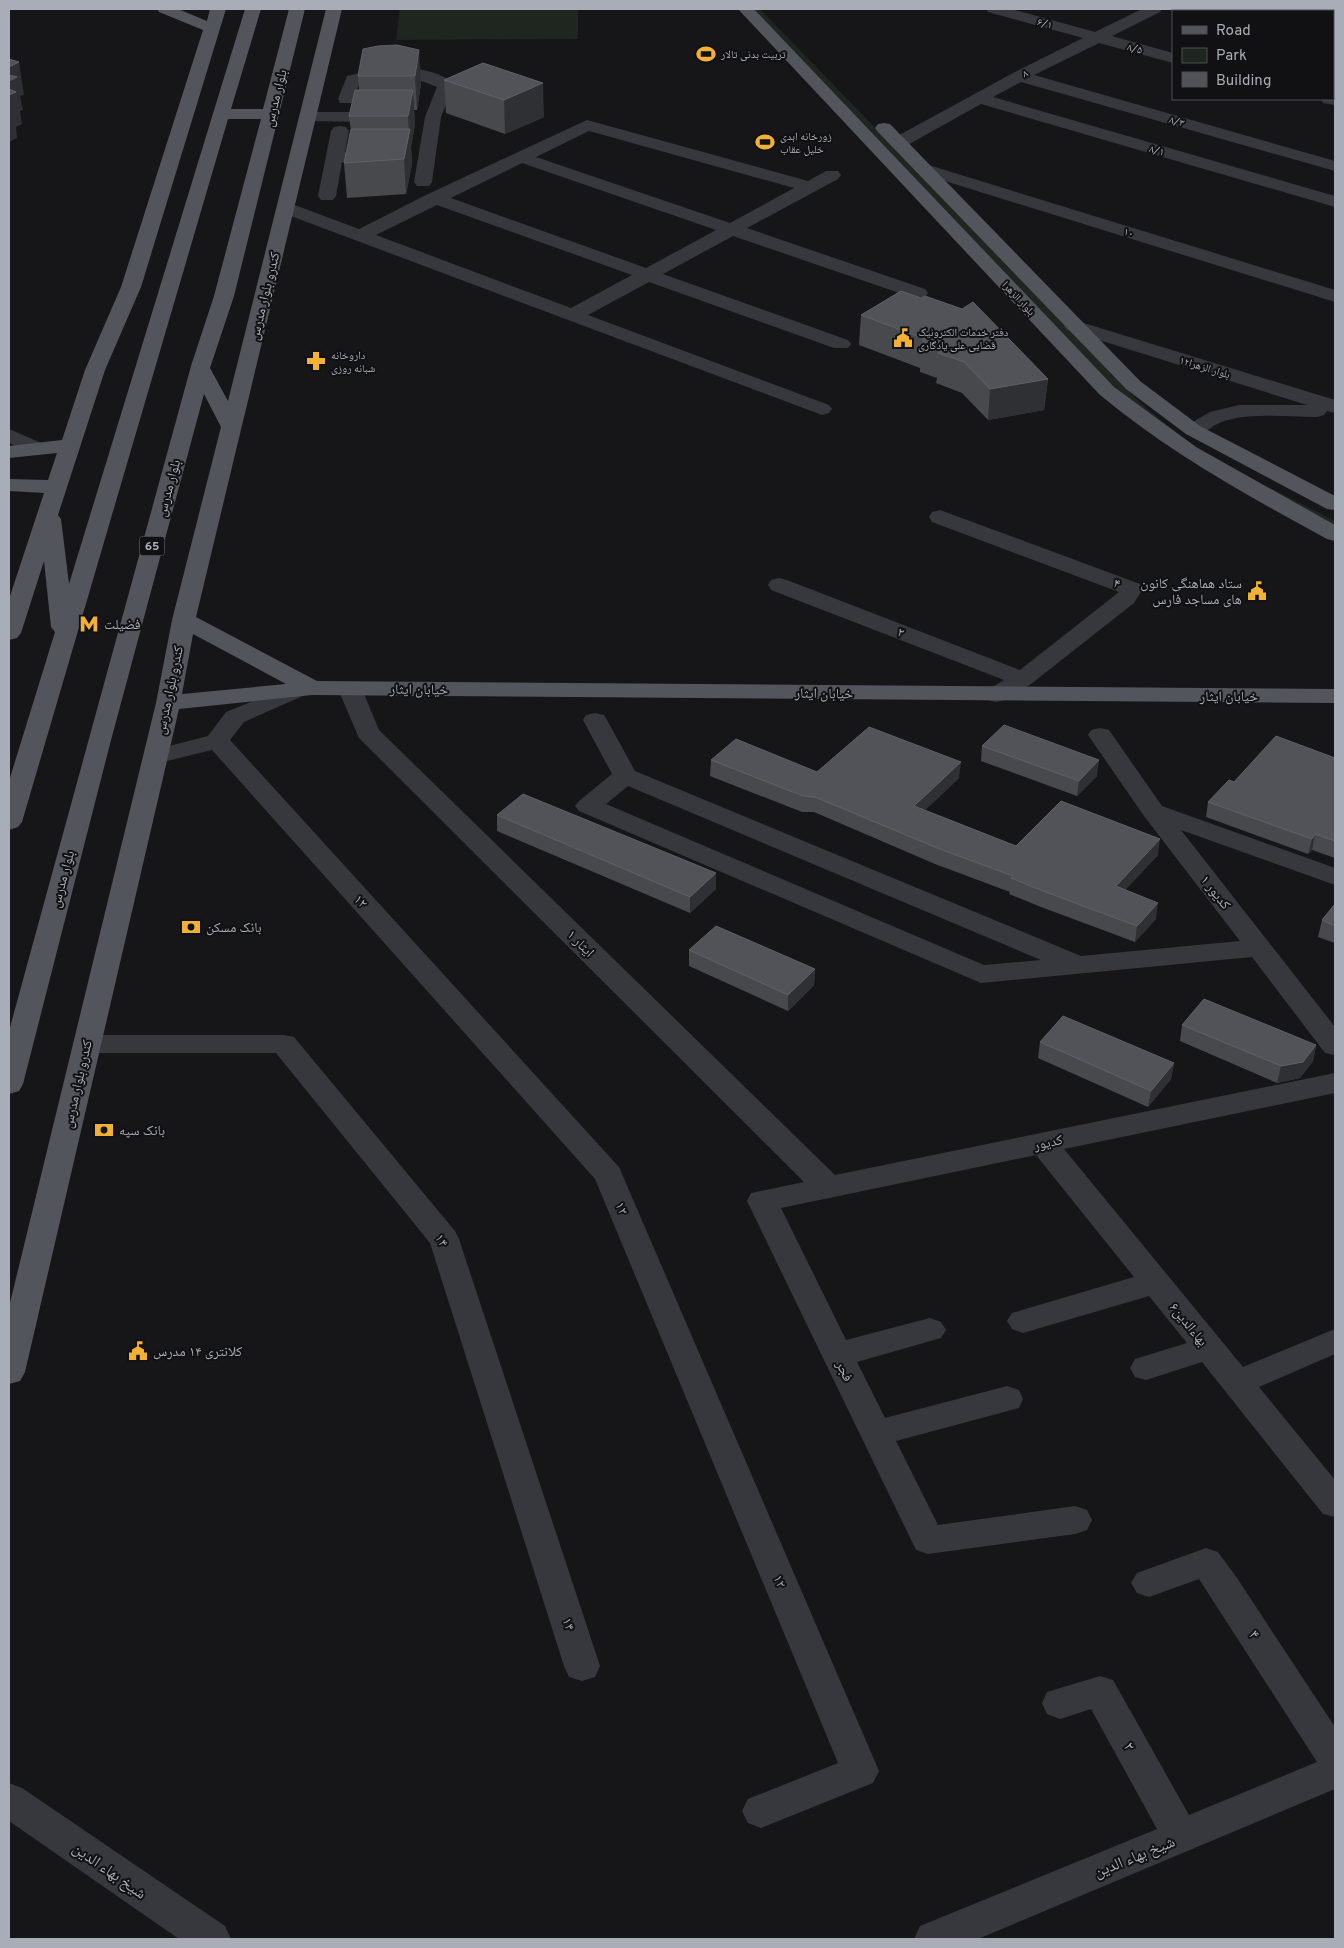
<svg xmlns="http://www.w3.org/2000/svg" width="1344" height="1948" font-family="Overpass,'Noto Naskh Arabic',sans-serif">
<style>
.green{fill:#1e261f}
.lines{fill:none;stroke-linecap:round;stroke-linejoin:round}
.minor{fill:#37383d;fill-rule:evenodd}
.major{fill:#53555c;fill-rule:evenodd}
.wall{fill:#47494d}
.shaded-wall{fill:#2f3033}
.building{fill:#525359;stroke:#5f6168}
.labels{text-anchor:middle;stroke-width:4;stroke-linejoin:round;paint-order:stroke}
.far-street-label{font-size:11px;fill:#a8adb8;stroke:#111113}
.far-poi-label{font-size:11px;fill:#a8adb8;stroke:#111113;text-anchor:start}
.shield{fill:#111113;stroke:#7b7e86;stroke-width:1}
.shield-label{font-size:12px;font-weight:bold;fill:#a8adb8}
.street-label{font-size:14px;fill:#a8adb8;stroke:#111113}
.poi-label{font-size:14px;fill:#a8adb8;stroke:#111113;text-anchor:start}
.near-street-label{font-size:16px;fill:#a8adb8;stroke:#111113}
</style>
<rect width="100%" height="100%" fill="#161618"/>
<path class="green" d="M400,9H578V39L396,40Z
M750,9H760L1075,334C1112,377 1144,410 1191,443C1234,473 1289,496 1335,521V526L1204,457L1153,424L1083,358Z"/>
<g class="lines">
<path class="minor" d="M986,9H1011L1095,32L1142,9H1162L1160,12L1112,36L1173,53V63L1099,43L1034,75L1335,161V171L1021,82L993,97L1335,196V207L981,104L904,147H892L889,143L892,139L1013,73L1083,38L988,12Z
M1200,9H1224L1226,11H1202Z
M1333,34L1335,35V45L1333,44Z
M389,66C405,66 445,71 454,85L441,117L432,182L429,186H417L414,182L425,117L437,87C411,75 387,73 360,82L352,103H340L338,99L347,76Z
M1333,95H1335V105L1323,103L1321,99H1333Z
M308,112H376L382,113L384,117L382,121L376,122L302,121L300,117L302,113Z
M587,120L808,181L826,171H838L841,175L838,179L747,228L925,289L928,293L925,297H911L733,236L663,274L848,340L851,344L848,348H834L649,282L588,315L829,405L832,409L829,413L822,415L280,212L277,208L280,204H292L359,229L428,194ZM589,131L794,188L730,223L536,157ZM522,163L716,230L646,268L451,198ZM437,205L632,275L571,308L376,235Z
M340,126L346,127L349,131L345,152L388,153L391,157L388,161L382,162H342L336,196L333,200H321L318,196L331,131L334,127Z
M922,163L1335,290V302L916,172L913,168L916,164Z
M1074,320L1335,400V413L1327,411L1324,415L1317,417C1288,417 1256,413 1228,420C1212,423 1203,439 1186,434L1183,430L1186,426L1210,412L1239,405H1307L1067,330L1064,326L1067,322Z
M9,429L46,445L50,449L46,453L39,455L32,453L9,443Z
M940,510L1140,584L1143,589L1134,603L1031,684L1005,700L996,702L987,700L984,695L987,690L1004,680L771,590L768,585L771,580L779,578L787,580L1020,670L1119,592L932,522L929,517L932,512Z
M350,682L358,684L362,689L379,730L835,1175L1335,1073V1093L1064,1149L1243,1367L1335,1329V1354L1259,1387L1335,1480V1517L1323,1514L1202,1362L1146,1380L1135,1377L1130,1368L1135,1359L1187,1343L1149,1296L1023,1333L1012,1329L1007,1321L1012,1313L1134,1277L1036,1155L781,1208L846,1340L930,1318L941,1322L946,1330L941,1338L857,1362L885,1418L1007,1386L1019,1390L1023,1399L1019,1408L896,1441L938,1525L1075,1506L1087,1510L1092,1520L1087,1530L1075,1534L928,1554L916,1550L747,1201L751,1193L804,1182L359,738L338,689L342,684Z
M297,683L305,685L309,690L305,695L244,722L230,740L619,1167L879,1771L873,1783L761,1828L748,1823L742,1811L748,1799L838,1763L595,1179L212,750L155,764L146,762L143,757L146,752L208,736L226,712Z
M595,713L604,715L607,720L635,771L1081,956L1240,941L1144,816L1088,735L1091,730L1100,728L1109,730L1162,806L1335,868V885L1181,830L1335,1027V1055L1325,1053L1252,957L981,983L579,811L575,806L579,801L612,774L583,720L586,715ZM628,786L1041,960L984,965L606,804Z
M87,1035H284L294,1037L455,1231L459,1239L600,1666L595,1677L582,1681L569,1677L564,1666L430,1243L276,1053H87L77,1051L73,1044L77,1037Z
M1206,1548L1218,1552L1237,1578L1335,1727V1789L978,1939H914L920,1926L1157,1829L1091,1709L1060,1719L1047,1714L1042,1703L1047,1692L1100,1676L1113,1680L1189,1815L1317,1762L1199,1579L1149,1597L1137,1593L1131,1583L1137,1573Z
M9,1783L22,1788L225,1926L231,1939H179L9,1821Z"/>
<path class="major" d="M157,9H178L207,21L210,9H226L141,287L105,370L58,515L61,519L69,584L245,9H261L231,109H263L289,9H305L234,296L210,368L228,401L326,9H342L196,617L317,681L1335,689V703L312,695L179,709L25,1372L20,1381L9,1384V1307L156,703L172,620L221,427L204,394L110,744L23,1084L19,1091L9,1094V1031L191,366L214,296L261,119H228L22,822L18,827L9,830V781L55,632L51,627L44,561L21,633L17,638L9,640V599L44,493L9,491V479L48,480L57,453L9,458V446L62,440L85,370L121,287L203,30L159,12ZM193,634L286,684L182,694Z
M738,9H754L1114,387L1196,447L1335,525V541L1327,539C1248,496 1170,453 1100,395Z
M884,123L890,124L1140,381L1200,426L1335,496V510L1327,509L1186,434L1126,389L878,132L875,128L878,124Z"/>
</g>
<path class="wall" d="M397,45L421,83L417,110H414L415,124L411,147L412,164L406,194L347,198L344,163L351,131L349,116L359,90L358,76Z
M483,63L544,117L505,134L446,113L444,80Z
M861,315L1048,379L1044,410L988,420L962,393L936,383L937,378L920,372V368L859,345Z
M982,746L1097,776L1077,796L981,761Z
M1335,758V858L1312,850L1308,854L1206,817L1208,802L1234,782Z
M711,760L817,772L959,778L925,810L1016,846L1158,855L1125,890L1156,919L1135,942L1041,907L1009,894L1010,892L935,864L814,812H802L710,776Z
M497,815L716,873V889L690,913L497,831Z
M1335,904V943L1318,937L1322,920Z
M689,950L815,969L814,985L788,1011L689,966Z
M1182,1025L1316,1045L1313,1061L1300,1078L1277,1083L1180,1041Z
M1040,1042L1174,1063L1171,1079L1148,1107L1038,1058Z"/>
<path class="shaded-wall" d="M419,50L421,83L417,110L415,76Z
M19,62L24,95L20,96L23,110L20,111L22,124L16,127L17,138L9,142V67Z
M543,83L544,117L505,134L504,100Z
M413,90L415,124L411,147L412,164L406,194L404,159L409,132L408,116Z
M1048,379L1044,410L988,420L990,389Z
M1099,760L1097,776L1077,796L1079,781Z
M961,762L959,778L913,822L914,806Z
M1315,834L1312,850L1308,854L1312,839Z
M1160,839L1158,855L1114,902L1116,886Z
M716,873V889L690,913V897Z
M1158,903L1156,919L1135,942L1137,926Z
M815,969L814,985L788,1011V995Z
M1316,1045L1313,1061L1300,1078L1277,1083L1281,1066Z
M1174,1063L1171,1079L1148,1107L1151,1091Z"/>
<path class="building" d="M397,45L419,50L415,76H358L363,49L378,46Z
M9,59L19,62L9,67Z
M483,63L543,83L504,100L444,80Z
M9,75L17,77L9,81Z
M9,89L16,92L9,95Z
M355,90H413L408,116H349Z
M351,129H410L404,159L344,163Z
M901,291L921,298L925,296L962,309L973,302L1048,379L990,389L964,362L938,353L944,349L922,341L925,339L861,315Z
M1004,725L1099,760L1079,781L982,746Z
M869,727L961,762L914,806L1016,846L1061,801L1160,839L1116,886L1158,903L1137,926L1043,891L1011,878L1013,876L937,848L815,797L803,796L711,760L736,739L817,772Z
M1276,736L1335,758V841L1315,834L1312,839L1208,802L1229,780L1234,782Z
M523,794L716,873L690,897L497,815Z
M1335,904V926L1322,920Z
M716,926L815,969L788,995L689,950Z
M1204,999L1316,1045L1303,1062L1281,1066L1182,1025Z
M1063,1016L1174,1063L1151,1091L1040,1042Z"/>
<defs>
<g id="stadium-bare" transform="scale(1.5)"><path d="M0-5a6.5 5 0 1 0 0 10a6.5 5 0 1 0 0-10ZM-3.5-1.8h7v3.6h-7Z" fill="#f2b134" stroke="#111113" stroke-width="2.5" paint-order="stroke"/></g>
<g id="civic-bare" transform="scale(1.5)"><path d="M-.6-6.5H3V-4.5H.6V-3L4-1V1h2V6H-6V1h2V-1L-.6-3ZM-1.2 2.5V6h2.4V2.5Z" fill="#f2b134" stroke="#111113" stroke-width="2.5" paint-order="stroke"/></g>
<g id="pharmacy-bare" transform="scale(1.5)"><path d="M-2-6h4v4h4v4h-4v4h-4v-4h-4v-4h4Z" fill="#f2b134" stroke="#111113" stroke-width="2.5" paint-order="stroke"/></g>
<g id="metro-bare" transform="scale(1.5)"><path d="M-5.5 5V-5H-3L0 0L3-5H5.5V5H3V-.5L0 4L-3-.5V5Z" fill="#f2b134" stroke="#111113" stroke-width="2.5" paint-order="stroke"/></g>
<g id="bank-bare" transform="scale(1.5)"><path d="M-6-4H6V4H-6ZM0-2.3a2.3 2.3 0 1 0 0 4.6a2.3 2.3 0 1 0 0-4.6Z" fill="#f2b134" stroke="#111113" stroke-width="2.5" paint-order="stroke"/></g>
</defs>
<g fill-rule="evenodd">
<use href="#stadium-bare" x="706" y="54"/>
<use href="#stadium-bare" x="765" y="142"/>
<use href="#civic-bare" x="903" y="338"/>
<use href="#pharmacy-bare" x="316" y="361"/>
<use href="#civic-bare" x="1257" y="591"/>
<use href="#metro-bare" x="89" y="624"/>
<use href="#bank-bare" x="191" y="927"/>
<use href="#bank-bare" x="104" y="1130"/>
<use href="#civic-bare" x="138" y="1351"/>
</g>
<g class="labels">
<g class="far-street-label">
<text transform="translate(1045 23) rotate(16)" y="4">۶/۱</text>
<text transform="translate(1135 48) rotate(15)" y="4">۸/۵</text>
<text transform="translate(1025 73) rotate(-26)" y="4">۸</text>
<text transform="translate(1177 121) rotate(16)" y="4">۸/۳</text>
<text transform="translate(1157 150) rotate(16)" y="4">۸/۱</text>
<text transform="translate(1129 232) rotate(17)" y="4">۱۰</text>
<text transform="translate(1019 298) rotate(47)" y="4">بلوار الزهرا</text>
<text transform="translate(1205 367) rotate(17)" y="4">بلوار الزهرا۱۲</text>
</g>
<g class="far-poi-label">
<text x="721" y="58">تربیت بدنی تالار</text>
<text x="780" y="140">زورخانه ابدی<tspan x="780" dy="13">خلیل عقاب</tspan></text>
<text x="918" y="336">دفتر خدمات الکترونیک<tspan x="918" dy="13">قضایی علی یادگاری</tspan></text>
<text x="331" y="359">داروخانه<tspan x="331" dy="13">شبانه روزی</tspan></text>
</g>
<rect class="shield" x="139.5" y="536.5" width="25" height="19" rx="4"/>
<g class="shield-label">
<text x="152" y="550">65</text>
</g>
<g class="street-label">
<text transform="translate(275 98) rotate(-76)" y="5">بلوار مدرس</text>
<text transform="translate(264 296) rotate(-76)" y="5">کندرو بلوار مدرس</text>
<text transform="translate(168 488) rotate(-75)" y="5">بلوار مدرس</text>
<text transform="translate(1117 583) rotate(22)" y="5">۴</text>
<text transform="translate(901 632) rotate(21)" y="5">۲</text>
<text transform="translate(419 689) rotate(1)" y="5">خیابان ایثار</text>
<text transform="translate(169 690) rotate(-78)" y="5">کندرو بلوار مدرس</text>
<text transform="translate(824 693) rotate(1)" y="5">خیابان ایثار</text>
<text x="1229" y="701">خیابان ایثار</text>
<text transform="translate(62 879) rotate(-75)" y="5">بلوار مدرس</text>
<text transform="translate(1216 892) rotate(52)" y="5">کدیور ۱</text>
<text transform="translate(361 901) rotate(48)" y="5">۱۲</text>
<text transform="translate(581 943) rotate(45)" y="5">ایثار ۱</text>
<text transform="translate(77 1084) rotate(-77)" y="5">کندرو بلوار مدرس</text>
<text transform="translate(1048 1142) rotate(-12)" y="5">کدیور</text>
<text transform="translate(622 1208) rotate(67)" y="5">۱۲</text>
<text transform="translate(442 1240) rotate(61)" y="5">۱۴</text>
<text transform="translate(1189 1324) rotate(51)" y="5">۶بهاءالدين</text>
<text transform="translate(845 1371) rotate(64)" y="5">فجر</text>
<text transform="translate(780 1581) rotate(67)" y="5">۱۲</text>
<text transform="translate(569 1624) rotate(72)" y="5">۱۴</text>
</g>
<g class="poi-label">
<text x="1242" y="588" text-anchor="end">ستاد هماهنگی کانون<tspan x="1242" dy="16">های مساجد فارس</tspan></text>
<text x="104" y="629">فضیلت</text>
<text x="206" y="932">بانک مسکن</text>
<text x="119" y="1135">بانک سپه</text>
<text x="153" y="1356">کلانتری ۱۴ مدرس</text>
</g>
<g class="near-street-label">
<text transform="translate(1255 1634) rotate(57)" y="6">۴</text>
<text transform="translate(1130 1746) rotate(61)" y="6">۲</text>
<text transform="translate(1134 1856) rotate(-22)" y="6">شیخ بهاء الدین</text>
<text transform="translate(110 1870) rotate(35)" y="6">شیخ بهاء الدین</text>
</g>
</g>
<rect width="1344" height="1948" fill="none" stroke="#a8adb8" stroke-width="20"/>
<rect x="1172" y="10" width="162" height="90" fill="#111113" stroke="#4d4f55"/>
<rect x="1182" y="26" width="25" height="8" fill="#53555c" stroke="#4d4f55"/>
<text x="1216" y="35" font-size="15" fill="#a8adb8">Road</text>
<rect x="1182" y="48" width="25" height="15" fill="#1e261f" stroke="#4d4f55"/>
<text x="1216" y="60" font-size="15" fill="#a8adb8">Park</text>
<rect x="1182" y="72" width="25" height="15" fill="#525359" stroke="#4d4f55"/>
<text x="1216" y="85" font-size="15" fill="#a8adb8">Building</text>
</svg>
